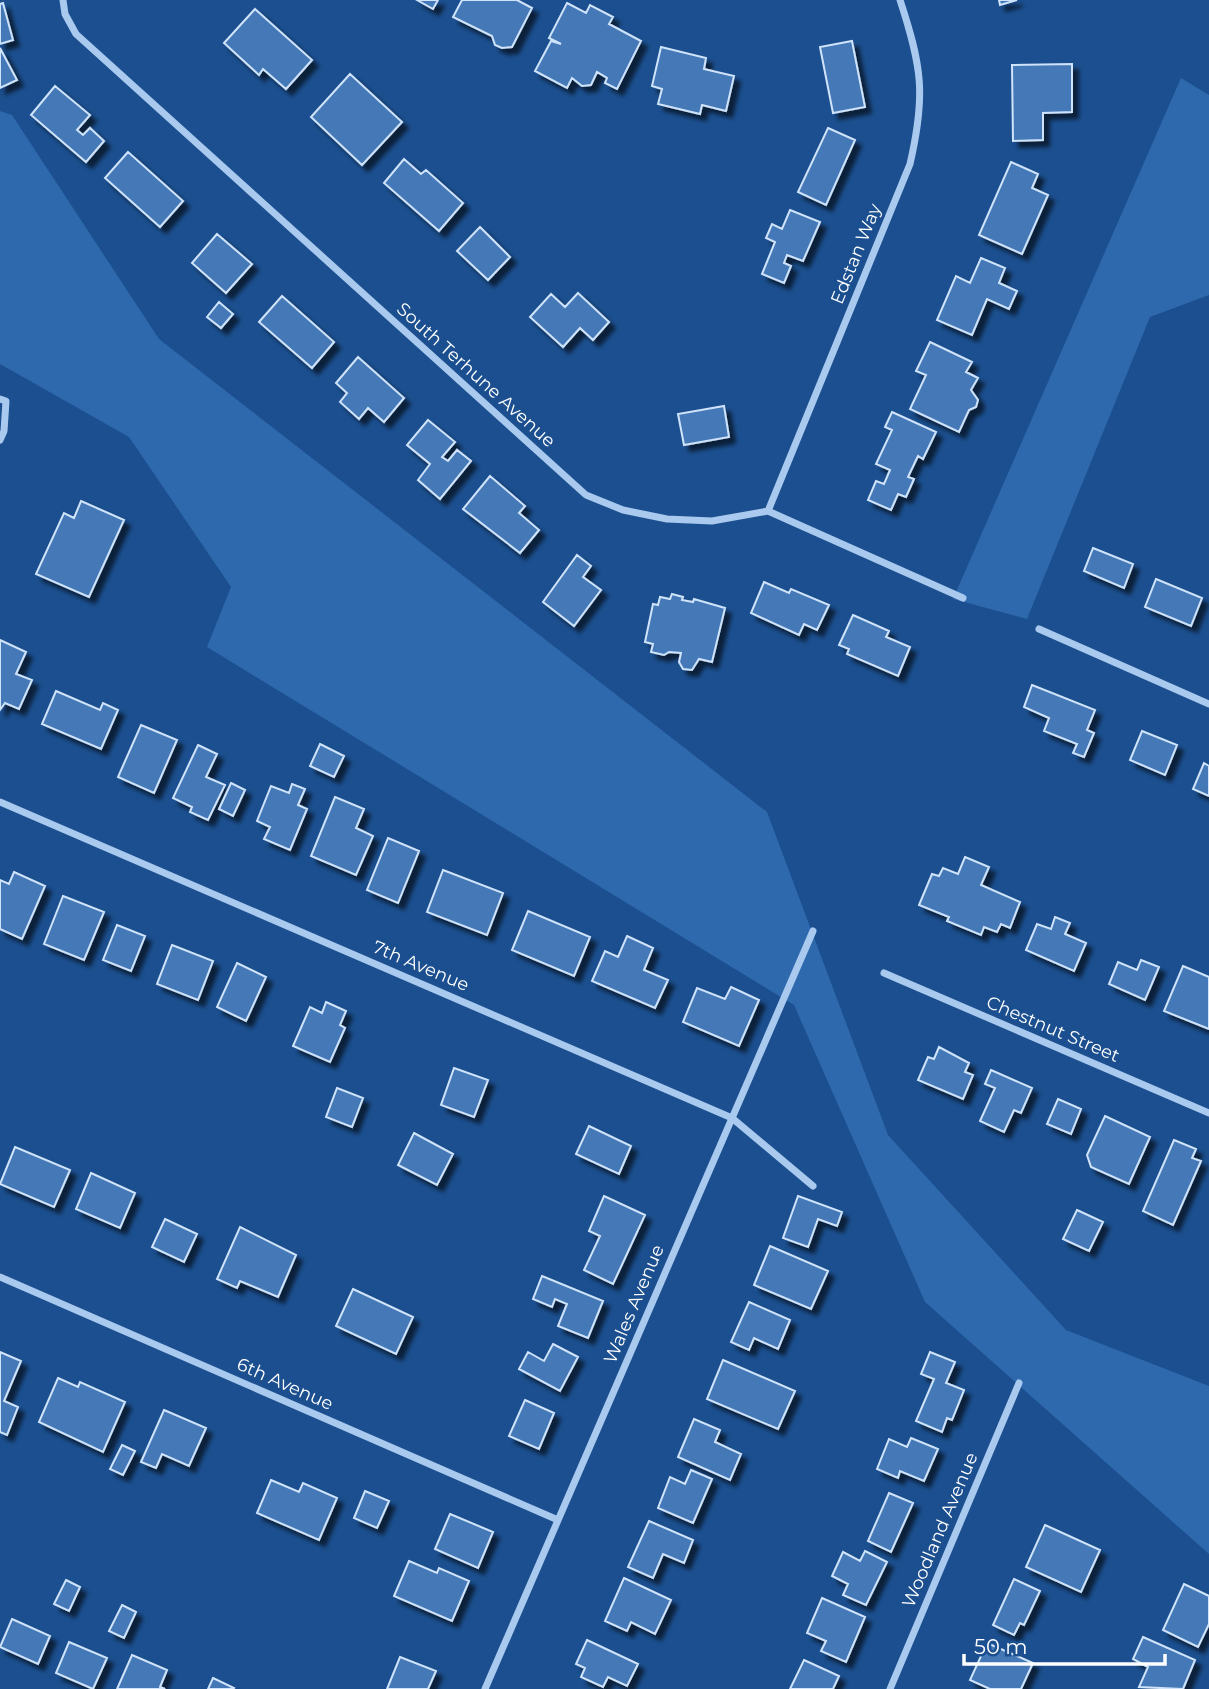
<svg xmlns="http://www.w3.org/2000/svg" width="1209" height="1689" font-family="Montserrat,sans-serif">
<style>
.green{fill:#2e69ad}
.building{fill:#4478b7;stroke:#cfe3fa;stroke-width:2;filter:url(#shadow)}
.lines{fill:none;stroke-linecap:round;stroke-linejoin:round}
.street{stroke:#a9c9ee;stroke-width:7}
.labels{text-anchor:middle;stroke-width:6;stroke-linejoin:round;paint-order:stroke}
.street-label{font-size:18px;fill:#fff;stroke:#1b4f8f}
</style>
<defs>
<filter id="shadow"><feDropShadow dx="6" dy="6" stdDeviation="2" flood-color="#0009"/></filter>
</defs>
<rect width="100%" height="100%" fill="#1b4f8f"/>
<path class="green" d="M1181,78L1209,95V295L1150,317L1027,619L953,599Z
M0,111L12,115L159,339L767,812L888,1135L1066,1330L1209,1386V1554L925,1302L794,1005L207,647L231,587L129,437L0,364Z"/>
<path class="building" d="M417,0H438L433,9Z
M462,0H517L532,8L512,47L502,48L495,45L492,36L453,17Z
M999,0H1017L1000,5Z
M3,3L13,40L0,44V4Z
M567,3L586,13L590,5L613,17L609,24L641,41L617,89L605,83L607,78L597,72L591,85L582,86L572,78L567,88L535,71L551,41L561,44L549,38Z
M255,9L312,60L286,89L263,69L259,75L224,43Z
M852,41L865,107L833,113L820,47Z
M661,47L706,58L704,69L734,76L726,111L702,105L700,114L658,104L662,89L652,86Z
M0,48L17,80L0,88Z
M1072,64V112L1043,113V140L1013,141L1012,65Z
M350,74L402,122L362,165L311,117Z
M55,86L90,115L77,130L83,135L90,128L104,141L86,162L31,115Z
M828,128L855,140L826,205L798,192Z
M128,152L183,201L160,227L105,178Z
M404,159L421,174L426,170L463,203L439,231L384,183Z
M1011,162L1038,174L1032,188L1048,195L1022,254L979,235Z
M790,210L820,222L803,261L787,255L784,263L791,266L784,283L762,274L775,242L766,238L772,224L782,229Z
M480,227L510,257L488,280L457,251Z
M217,234L252,264L226,293L192,263Z
M981,258L1005,268L999,283L1017,291L1009,309L987,299L972,335L937,320L956,276L970,283Z
M578,293L609,322L593,340L580,328L563,347L530,317L551,294L565,307Z
M282,296L334,342L312,368L259,322Z
M219,302L233,314L221,328L207,317Z
M930,342L972,362L966,372L978,378L971,390L978,400L976,407L969,410L959,432L910,409L926,375L916,371Z
M358,357L404,398L384,422L368,408L359,419L340,402L347,393L336,383Z
M724,406L729,437L684,445L678,414Z
M892,412L936,432L923,459L918,456L908,477L914,479L906,497L898,494L891,510L868,500L876,481L884,484L890,470L876,464L892,430L885,427Z
M428,420L455,442L442,457L448,461L457,450L471,461L440,499L418,480L430,464L407,445Z
M490,476L525,506L519,513L539,530L520,553L463,509Z
M81,501L124,520L89,597L36,574L64,513L74,518Z
M1093,548L1133,564L1124,588L1084,571Z
M577,555L591,566L583,577L601,590L574,626L543,602Z
M1156,579L1202,598L1191,626L1145,607Z
M764,582L789,593L791,589L829,605L817,630L804,624L799,635L751,613Z
M672,594L683,597L682,600L693,602L694,599L725,608L712,662L699,659L692,670L683,669L679,662L681,653L669,652L664,655L651,652L653,644L645,642L653,604L658,605L660,597L670,599Z
M853,615L889,631L886,637L910,647L898,676L847,654L849,649L839,645Z
M0,640L26,652L16,674L32,680L19,709L5,703L0,710Z
M1032,685L1095,710L1087,730L1094,733L1084,757L1073,753L1077,744L1044,731L1049,718L1024,707Z
M56,691L100,710L103,703L118,710L101,749L42,724Z
M141,725L177,740L154,793L118,777Z
M1142,731L1177,745L1165,775L1130,760Z
M320,744L344,756L334,777L310,766Z
M198,745L217,754L206,777L225,785L208,820L190,812L192,807L173,798Z
M1204,763L1209,766V796L1193,789Z
M231,783L245,790L233,816L219,809Z
M292,784L305,789L298,805L307,809L290,850L264,839L270,827L257,821L271,786L289,793Z
M335,797L364,809L356,828L373,836L356,875L311,856Z
M388,838L419,851L398,903L367,890Z
M965,857L989,867L981,885L1020,902L1010,928L1001,924L997,932L984,927L981,935L947,921L949,917L919,905L932,874L939,876L943,868L958,874Z
M443,870L503,893L487,935L427,912Z
M14,872L45,886L22,939L0,929V880L9,884Z
M63,896L104,912L84,960L44,944Z
M528,911L590,937L574,976L512,950Z
M1055,917L1070,923L1065,934L1086,943L1074,971L1026,950L1037,924L1051,929Z
M117,925L145,936L131,971L103,960Z
M627,936L653,948L644,970L668,980L655,1008L592,981L605,951L618,957Z
M172,945L213,961L198,1000L157,984Z
M1141,960L1159,967L1145,1000L1109,984L1118,962L1137,970Z
M237,963L266,977L246,1021L217,1007Z
M1183,966L1209,977V1029L1164,1011Z
M731,987L759,1000L739,1046L683,1022L697,988L725,999Z
M326,1002L346,1011L340,1025L345,1028L330,1062L293,1046L310,1007L322,1013Z
M939,1047L969,1063L965,1072L973,1075L963,1099L918,1080L928,1057L934,1059Z
M454,1068L488,1080L474,1117L441,1105Z
M991,1070L1032,1088L1021,1113L1014,1110L1004,1132L980,1121L995,1088L985,1084Z
M337,1088L363,1098L352,1127L326,1117Z
M1058,1099L1081,1109L1071,1134L1047,1124Z
M1105,1116L1150,1137L1129,1184L1091,1167L1087,1155Z
M589,1126L631,1146L619,1174L576,1154Z
M414,1133L453,1154L437,1185L398,1165Z
M1174,1140L1196,1149L1192,1158L1201,1161L1173,1225L1143,1211Z
M15,1147L70,1170L54,1207L0,1184Z
M91,1173L135,1193L120,1228L76,1209Z
M604,1196L645,1215L613,1284L584,1270L600,1236L589,1231Z
M798,1196L842,1212L837,1226L818,1219L808,1247L783,1238Z
M1077,1210L1103,1222L1089,1251L1063,1239Z
M165,1219L197,1234L184,1262L152,1247Z
M240,1227L296,1255L278,1297L240,1281L237,1288L217,1279Z
M770,1246L828,1271L811,1309L754,1285Z
M542,1276L603,1301L588,1338L558,1326L567,1304L555,1299L552,1307L533,1299Z
M353,1289L413,1317L396,1354L336,1326Z
M749,1302L790,1320L778,1349L754,1338L749,1350L731,1342Z
M553,1344L578,1357L560,1391L519,1369L528,1352L544,1361Z
M0,1352L21,1361L4,1401L18,1407L7,1435L0,1432Z
M930,1352L955,1362L946,1383L964,1390L952,1420L947,1418L942,1432L916,1421L934,1379L921,1374Z
M723,1360L795,1391L778,1429L707,1399Z
M58,1378L78,1387L80,1382L125,1402L103,1452L39,1422Z
M525,1400L554,1413L539,1449L509,1436Z
M164,1410L206,1428L189,1466L162,1454L156,1468L141,1462Z
M694,1419L720,1430L715,1442L741,1454L730,1480L678,1457Z
M911,1438L938,1449L924,1481L900,1471L898,1478L877,1469L889,1439L907,1447Z
M122,1445L135,1451L123,1475L110,1469Z
M691,1470L712,1479L693,1523L658,1508L670,1477L685,1484Z
M271,1480L299,1492L303,1483L337,1498L319,1540L257,1513Z
M365,1491L389,1501L377,1528L354,1518Z
M889,1493L913,1503L891,1552L868,1541Z
M450,1514L493,1532L478,1568L435,1549Z
M649,1521L693,1540L684,1563L663,1554L653,1578L628,1567Z
M1045,1525L1100,1550L1081,1592L1026,1567Z
M865,1551L887,1562L866,1605L843,1595L848,1584L832,1576L843,1552L860,1561Z
M409,1561L437,1573L439,1568L469,1581L452,1621L394,1596Z
M624,1578L671,1600L655,1634L631,1622L627,1631L605,1621Z
M1014,1579L1040,1591L1024,1625L1020,1623L1014,1635L993,1625Z
M66,1580L80,1587L69,1611L54,1604Z
M1184,1584L1209,1596V1624L1198,1647L1163,1630Z
M822,1598L865,1617L846,1662L821,1651L826,1641L807,1633Z
M122,1605L136,1612L124,1638L109,1631Z
M12,1619L50,1636L38,1664L0,1647Z
M1143,1637L1195,1660L1183,1689L1139,1687L1148,1667L1133,1659Z
M587,1640L638,1664L627,1686L608,1677L603,1687L581,1677L585,1668L576,1664Z
M69,1642L107,1658L93,1689L56,1673Z
M987,1643L1033,1663L1021,1689H990L970,1680Z
M132,1655L167,1670L160,1687L165,1689H117Z
M400,1657L436,1671L428,1689H387Z
M804,1660L839,1676L833,1689H790Z
M213,1678L234,1688L233,1689H208Z"/>
<g class="lines">
<path class="street" d="M63,0L65,14L76,34L586,495L623,510L667,519L712,521L768,511L963,598
M0,399L6,401L4,431L0,440
M768,511L910,164C926,95 922,67 900,0
M1039,629L1209,704
M0,802L732,1118L813,1186
M884,973L1209,1113
M0,1277L558,1520
M485,1689L813,931
M890,1689L1019,1383"/>
</g>
<g class="labels">
<g class="street-label">
<text transform="translate(856 254) rotate(-68)" y="6">Edstan Way</text>
<text transform="translate(476 375) rotate(42)" y="6">South Terhune Avenue</text>
<text transform="translate(421 966) rotate(23)" y="6">7th Avenue</text>
<text transform="translate(1053 1029) rotate(23)" y="6">Chestnut Street</text>
<text transform="translate(634 1304) rotate(-67)" y="6">Wales Avenue</text>
<text transform="translate(285 1384) rotate(24)" y="6">6th Avenue</text>
<text transform="translate(940 1530) rotate(-67)" y="6">Woodland Avenue</text>
</g>
</g>
<path d="M964 1654v10h201v-10" fill="none" stroke="#ffffff" stroke-width="3.5"/>
<text x="974" y="1654" font-size="21" fill="#ffffff" stroke="#1b4f8f" stroke-width="5" paint-order="stroke">50 m</text>
</svg>
